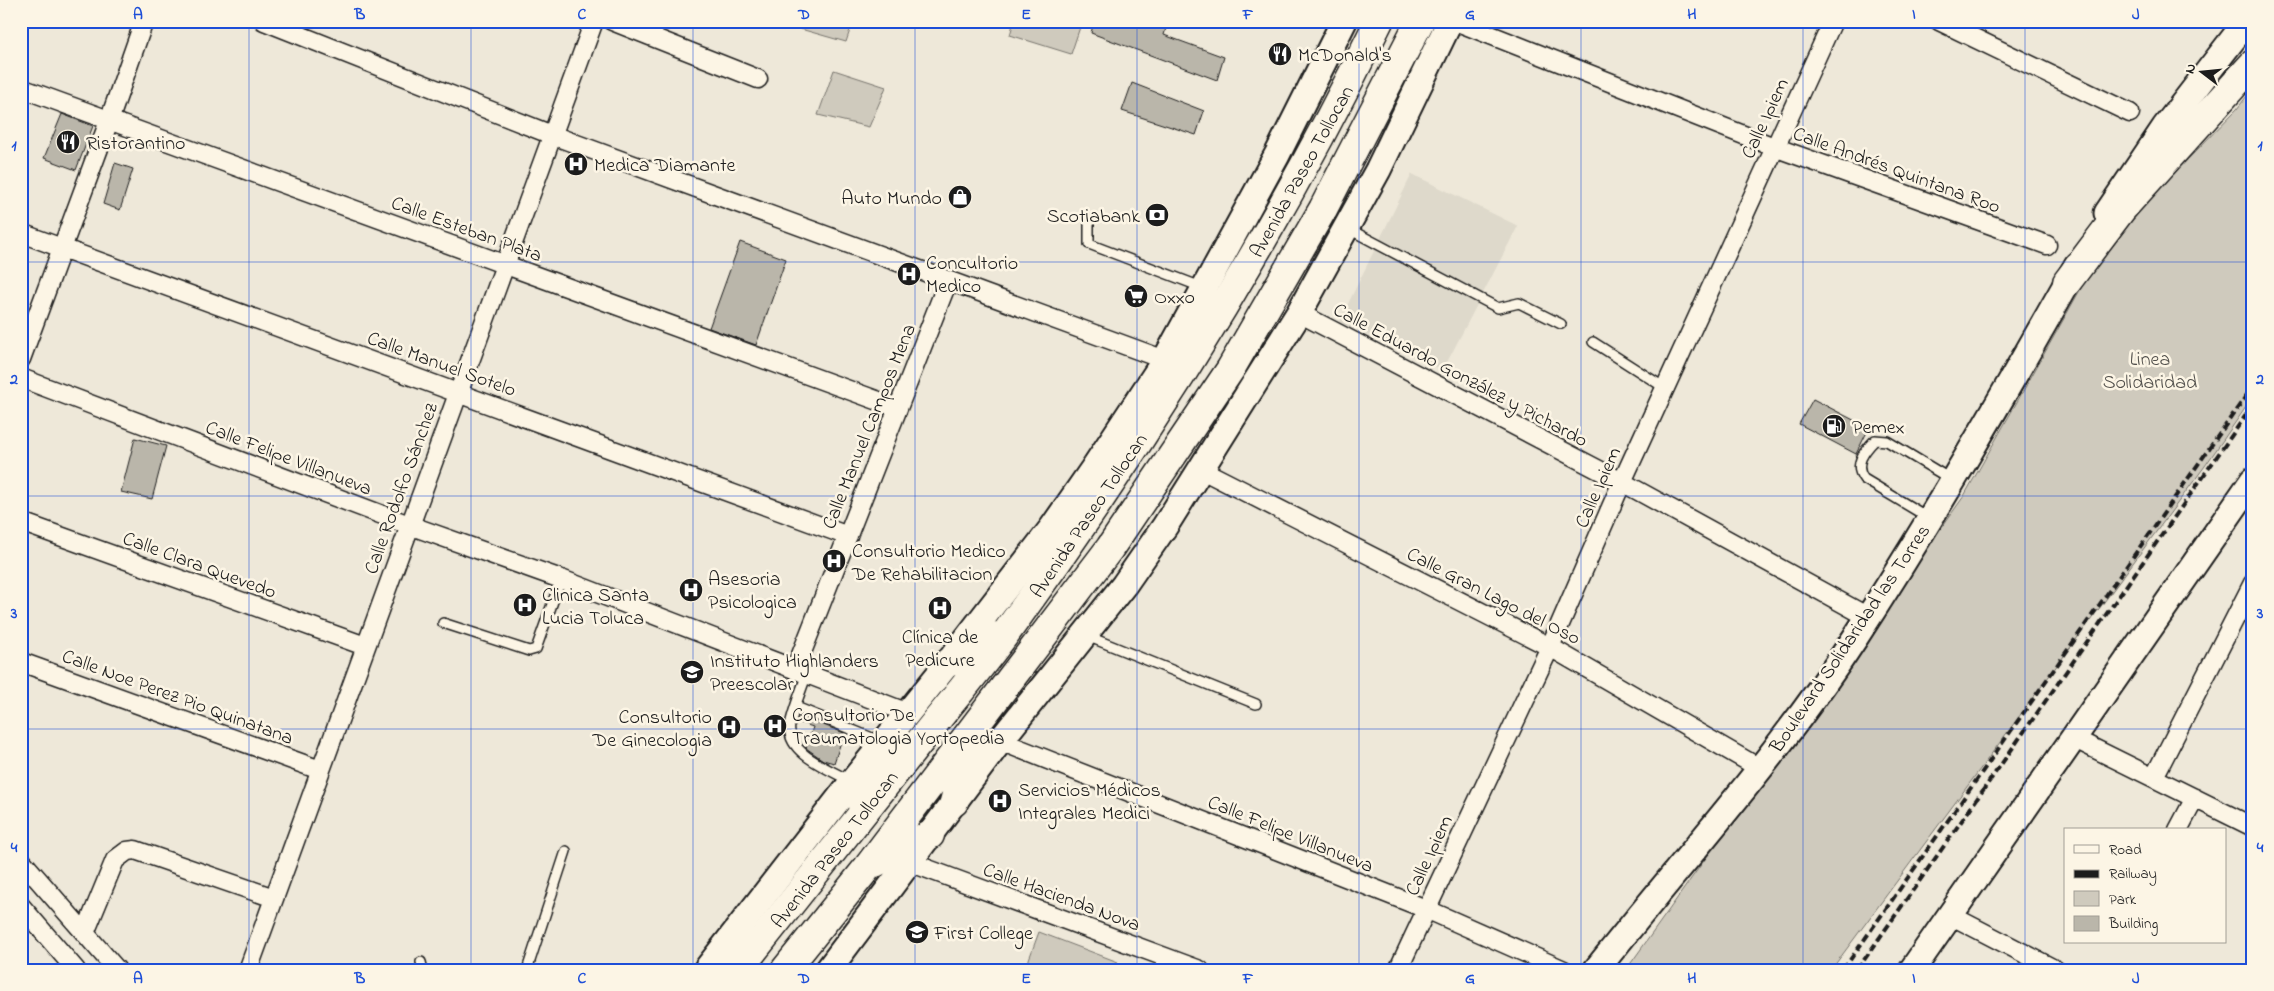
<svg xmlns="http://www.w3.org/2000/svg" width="2274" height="991" font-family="'Indie Flower',sans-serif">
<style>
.built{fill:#ded9cb}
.green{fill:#cfcabd;stroke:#76736c}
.building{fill:#bab6aa;stroke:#1c1c1c}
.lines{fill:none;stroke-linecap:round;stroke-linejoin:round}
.lane-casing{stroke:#1c1c1c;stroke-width:12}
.street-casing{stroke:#1c1c1c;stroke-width:21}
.secondary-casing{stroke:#1c1c1c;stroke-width:29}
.highway-casing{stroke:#1c1c1c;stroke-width:31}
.lane{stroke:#fcf5e5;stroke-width:9}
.street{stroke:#fcf5e5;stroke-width:18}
.secondary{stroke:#fcf5e5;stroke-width:25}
.highway{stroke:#fcf5e5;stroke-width:28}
.rail{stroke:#1c1c1c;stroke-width:4;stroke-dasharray:8 4;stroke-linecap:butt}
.grid{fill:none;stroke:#1d4ed8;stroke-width:1;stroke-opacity:0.55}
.labels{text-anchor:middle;stroke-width:5;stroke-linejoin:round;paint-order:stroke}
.poi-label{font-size:20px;fill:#1c1c1c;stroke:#fcf5e5;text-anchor:start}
.street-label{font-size:20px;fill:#1c1c1c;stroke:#fcf5e5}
.park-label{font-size:20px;fill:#52504c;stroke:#fcf5e5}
.neatline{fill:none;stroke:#1d4ed8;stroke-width:2}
.grid-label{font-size:16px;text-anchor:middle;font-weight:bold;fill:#1d4ed8}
</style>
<rect width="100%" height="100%" fill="#eee8d9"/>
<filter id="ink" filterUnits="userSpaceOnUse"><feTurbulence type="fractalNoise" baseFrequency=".02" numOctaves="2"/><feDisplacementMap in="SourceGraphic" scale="10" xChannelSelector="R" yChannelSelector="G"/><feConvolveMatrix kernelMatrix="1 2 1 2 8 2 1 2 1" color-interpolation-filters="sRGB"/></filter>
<g filter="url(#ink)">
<path class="built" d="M1412,174L1518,226L1443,370L1339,322Z"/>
<path class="green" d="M799,21H853L846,42L797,28Z
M1014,21H1082L1071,54L1010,35Z
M834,70L886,87L869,127L818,115Z
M2253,88V397L2205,466L1831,970H1626L1964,496L2084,283L2150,198L2237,109Z
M1039,932L1118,962L1115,970H1025Z"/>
<path class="building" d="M1094,21H1168L1164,35L1224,57L1217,80L1091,33Z
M1132,83L1204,111L1196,135L1122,111Z
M62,114L93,126L76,170L44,158Z
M115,163L133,169L120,210L103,204Z
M740,242L786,259L756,345L709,328Z
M1813,399L1869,428L1856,454L1799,424Z
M135,438L166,446L152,499L121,492Z
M800,716L844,733L834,763L823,760L806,748L813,727L798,722Z"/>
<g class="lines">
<g class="lane-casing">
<path id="lane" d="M1089,220V244L1204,288
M1347,228L1498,308L1519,303L1561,324
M1593,342L1665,388
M1929,518L1864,479C1853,465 1864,451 1875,440L1887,441L1952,480
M443,623L529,651L536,649L561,579
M1087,636L1256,704
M807,674C801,690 794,708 790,725C785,754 832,770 852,782
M796,707L882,742
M421,962L423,970
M527,970L566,851"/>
</g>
<g class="street-casing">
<path id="street" d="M264,21L552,135L1165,360
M612,21L758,79
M1455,21L1774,147L2047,245
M1939,21L2130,113
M21,88L898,408
M21,233L848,536
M1299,313L1622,482L1868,617
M21,359L109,121L144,21
M21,378L409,525L561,579L908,713
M1202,470L1550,647L1761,769
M21,522L365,646
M21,662L320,770
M795,670L948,281
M2073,738L2253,827
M1000,741L1426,909L1564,970
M2154,777L2253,583
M2178,830L2195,798
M21,860L117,970
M909,862L1200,970
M21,906L76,970
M1950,915L2056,970
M85,933L115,860L127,851L135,850L274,898
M248,970L594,21
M1398,970L1550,647L1622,482L1833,21"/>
</g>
<g class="secondary-casing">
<path id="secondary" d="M2107,213L2165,127L2247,21
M706,970L852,782L948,663L1052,528L1093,469L1165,360L1277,155L1344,21
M828,970L1000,741L1124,585L1165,526L1299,313L1378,170L1450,21
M1596,970C1683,860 1778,756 1855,638C1934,517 2006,391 2077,265
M1912,970L2253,480"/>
</g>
<g class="highway-casing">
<path id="highway" d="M2067,282L2122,209L2253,64
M948,663L997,636
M954,802L971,741
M862,806L877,752
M875,863L930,835
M738,970C799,893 861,816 921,740C951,702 983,665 1011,626C1150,435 1275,234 1379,21
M785,970L867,868L1110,548L1230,370L1323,209L1420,21"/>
</g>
<use href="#lane" class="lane"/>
<use href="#street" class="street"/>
<use href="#secondary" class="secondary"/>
<use href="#highway" class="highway"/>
<path class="rail" d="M1843,970L2253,386
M1857,970L2253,405"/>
</g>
</g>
<path class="grid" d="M249,21V970M471,21V970M693,21V970M915,21V970M1137,21V970M1359,21V970M1581,21V970M1803,21V970M2025,21V970M21,262H2253M21,496H2253M21,729H2253"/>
<defs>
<g id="restaurant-disc" transform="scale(1.25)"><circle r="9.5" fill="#1c1c1c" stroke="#fcf5e5"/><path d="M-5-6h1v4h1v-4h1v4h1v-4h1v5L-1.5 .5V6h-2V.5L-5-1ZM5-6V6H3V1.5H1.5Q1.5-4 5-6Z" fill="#fff"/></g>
<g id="hospital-disc" transform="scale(1.25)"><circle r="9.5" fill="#1c1c1c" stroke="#fcf5e5"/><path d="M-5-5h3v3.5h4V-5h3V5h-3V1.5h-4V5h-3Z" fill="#fff"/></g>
<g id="shop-disc" transform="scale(1.25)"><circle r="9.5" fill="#1c1c1c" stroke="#fcf5e5"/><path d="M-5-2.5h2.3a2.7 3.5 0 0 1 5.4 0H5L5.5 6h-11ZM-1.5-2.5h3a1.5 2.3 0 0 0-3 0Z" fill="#fff"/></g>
<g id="bank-disc" transform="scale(1.25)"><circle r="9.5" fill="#1c1c1c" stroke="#fcf5e5"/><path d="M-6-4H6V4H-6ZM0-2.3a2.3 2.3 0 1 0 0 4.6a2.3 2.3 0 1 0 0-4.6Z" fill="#fff"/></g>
<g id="supermarket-disc" transform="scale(1.25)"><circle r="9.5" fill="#1c1c1c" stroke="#fcf5e5"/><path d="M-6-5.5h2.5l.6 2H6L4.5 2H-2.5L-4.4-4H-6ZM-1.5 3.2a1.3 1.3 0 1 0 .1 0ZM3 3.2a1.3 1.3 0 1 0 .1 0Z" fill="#fff"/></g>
<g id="fuel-disc" transform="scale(1.25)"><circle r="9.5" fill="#1c1c1c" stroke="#fcf5e5"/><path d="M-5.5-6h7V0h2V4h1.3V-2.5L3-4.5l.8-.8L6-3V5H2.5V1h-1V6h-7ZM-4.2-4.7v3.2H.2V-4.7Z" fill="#fff"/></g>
<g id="school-disc" transform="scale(1.25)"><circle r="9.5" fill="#1c1c1c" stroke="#fcf5e5"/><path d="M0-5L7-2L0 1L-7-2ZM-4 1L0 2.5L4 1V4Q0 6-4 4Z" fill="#fff"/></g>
</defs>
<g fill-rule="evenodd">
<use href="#restaurant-disc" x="1280" y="54"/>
<use href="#restaurant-disc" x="68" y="142"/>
<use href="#hospital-disc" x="576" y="164"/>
<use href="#shop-disc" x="960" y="197"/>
<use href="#bank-disc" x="1157" y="215"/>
<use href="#hospital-disc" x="909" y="274"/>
<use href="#supermarket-disc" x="1136" y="296"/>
<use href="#fuel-disc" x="1834" y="426"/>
<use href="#hospital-disc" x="834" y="561"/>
<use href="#hospital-disc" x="691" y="590"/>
<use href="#hospital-disc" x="525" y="605"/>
<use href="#hospital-disc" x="940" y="608"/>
<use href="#school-disc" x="692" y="672"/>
<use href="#hospital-disc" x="775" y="726"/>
<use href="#hospital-disc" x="729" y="727"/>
<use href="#hospital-disc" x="1000" y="801"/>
<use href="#school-disc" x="917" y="932"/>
</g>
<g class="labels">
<g class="poi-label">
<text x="1298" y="61">McDonald's</text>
<text x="86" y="149">Ristorantino</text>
<text x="594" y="171">Medica Diamante</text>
<text x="942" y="204" text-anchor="end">Auto Mundo</text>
<text x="1140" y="222" text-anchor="end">Scotiabank</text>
<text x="926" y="269">Concultorio<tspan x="926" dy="23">Medico</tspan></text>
<text x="1154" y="303">Oxxo</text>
<text x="1852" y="433">Pemex</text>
<text x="852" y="557">Consultorio Medico<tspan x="852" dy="23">De Rehabilitacion</tspan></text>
<text x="708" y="585">Asesoria<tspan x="708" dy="23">Psicologica</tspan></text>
<text x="542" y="601">Clinica Santa<tspan x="542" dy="23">Lucia Toluca</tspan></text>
<text x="940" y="643" text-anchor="middle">Clínica de<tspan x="940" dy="23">Pedicure</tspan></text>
<text x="710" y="667">Instituto Highlanders<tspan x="710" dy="23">Preescolar</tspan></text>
<text x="792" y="721">Consultorio De<tspan x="792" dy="23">Traumatologia Yortopedia</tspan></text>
<text x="712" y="723" text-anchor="end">Consultorio<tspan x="712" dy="23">De Ginecologia</tspan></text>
<text x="1018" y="796">Servicios Médicos<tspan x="1018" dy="23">Integrales Medici</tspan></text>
<text x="934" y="939">First College</text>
</g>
<g class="street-label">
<text transform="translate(1764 118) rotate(-65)" y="7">Calle Ipiem</text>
<text transform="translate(1897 169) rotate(20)" y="7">Calle Andrés Quintana Roo</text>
<text transform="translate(1301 171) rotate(-61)" y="7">Avenida Paseo Tollocan</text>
<text transform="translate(467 228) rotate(20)" y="7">Calle Esteban Plata</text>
<text transform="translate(442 363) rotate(20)" y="7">Calle Manuel Sotelo</text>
<text transform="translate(1461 374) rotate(28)" y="7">Calle Eduardo González y Pichardo</text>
<text transform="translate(868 426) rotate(-68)" y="7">Calle Manuel Campos Mena</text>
<text transform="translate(289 457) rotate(21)" y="7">Calle Felipe Villanueva</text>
<text transform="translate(1597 487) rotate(-66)" y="7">Calle Ipiem</text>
<text transform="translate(400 488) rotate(-70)" y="7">Calle Rodolfo Sánchez</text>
<text transform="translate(1088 515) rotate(-56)" y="7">Avenida Paseo Tollocan</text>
<text transform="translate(200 564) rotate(20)" y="7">Calle Clara Quevedo</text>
<text transform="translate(1494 595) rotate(27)" y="7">Calle Gran Lago del Oso</text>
<text transform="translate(1849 638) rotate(-56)" y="7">Boulevard Solidaridad las Torres</text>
<text transform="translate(178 696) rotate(20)" y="7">Calle Noe Perez Pio Quinatana</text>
<text transform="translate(1291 833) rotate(22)" y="7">Calle Felipe Villanueva</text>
<text transform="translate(834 849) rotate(-52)" y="7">Avenida Paseo Tollocan</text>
<text transform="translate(1428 855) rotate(-65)" y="7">Calle Ipiem</text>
<text transform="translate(1062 896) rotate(20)" y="7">Calle Hacienda Nova</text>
</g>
<g class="park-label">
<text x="2150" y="365">Linea<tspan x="2150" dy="23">Solidaridad</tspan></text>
</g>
</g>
<rect width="2274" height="991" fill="none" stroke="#fcf5e5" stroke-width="55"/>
<rect x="2064" y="828" width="162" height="115" fill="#fcf5e5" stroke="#a29e95"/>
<rect x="2074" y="845" width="25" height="8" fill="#fcf5e5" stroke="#a29e95"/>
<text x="2109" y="854" font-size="15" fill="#1c1c1c">Road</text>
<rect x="2074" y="870" width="25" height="8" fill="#1c1c1c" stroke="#a29e95"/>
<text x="2109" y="878" font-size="15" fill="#1c1c1c">Railway</text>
<rect x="2074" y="891" width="25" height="15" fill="#cfcabd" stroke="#a29e95"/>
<text x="2109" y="904" font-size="15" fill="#1c1c1c">Park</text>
<rect x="2074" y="916" width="25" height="15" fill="#bab6aa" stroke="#a29e95"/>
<text x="2109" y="928" font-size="15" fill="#1c1c1c">Building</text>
<g transform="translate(2202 72) rotate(286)" stroke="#fcf5e5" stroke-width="4" paint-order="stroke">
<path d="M0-4L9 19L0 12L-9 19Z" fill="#1c1c1c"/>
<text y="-8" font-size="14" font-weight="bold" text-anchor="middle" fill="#1c1c1c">N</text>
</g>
<rect x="28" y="28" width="2218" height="936" class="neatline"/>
<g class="grid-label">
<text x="138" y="19">A</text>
<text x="360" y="19">B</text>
<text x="582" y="19">C</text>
<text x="804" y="19">D</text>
<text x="1026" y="19">E</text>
<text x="1248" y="19">F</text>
<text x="1470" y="19">G</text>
<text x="1692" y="19">H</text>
<text x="1914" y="19">I</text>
<text x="2136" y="19">J</text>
<text x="14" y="150">1</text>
<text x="2260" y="150">1</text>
<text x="14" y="384">2</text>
<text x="2260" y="384">2</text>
<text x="14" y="618">3</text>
<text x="2260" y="618">3</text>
<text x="14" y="852">4</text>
<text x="2260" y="852">4</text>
<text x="138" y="983">A</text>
<text x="360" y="983">B</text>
<text x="582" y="983">C</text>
<text x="804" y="983">D</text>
<text x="1026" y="983">E</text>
<text x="1248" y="983">F</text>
<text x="1470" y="983">G</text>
<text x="1692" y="983">H</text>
<text x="1914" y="983">I</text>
<text x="2136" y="983">J</text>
</g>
</svg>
